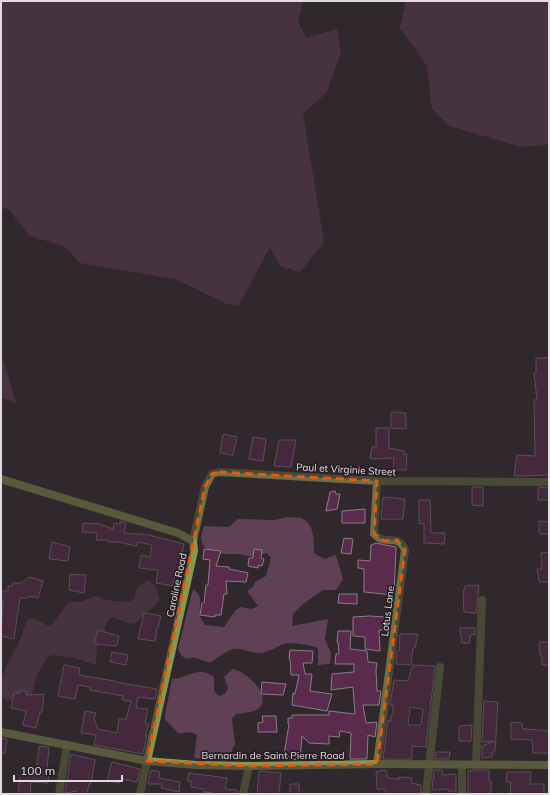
<svg xmlns="http://www.w3.org/2000/svg" width="550" height="795" font-family="Mulish,sans-serif">
<style>
.green{fill:#604055}
.building{fill:#5a2b4c;stroke:#897e85;fill-rule:evenodd}
.lines{fill:none;stroke-linecap:round;stroke-linejoin:round}
.street{stroke:#667146;stroke-width:8}
.secondary{stroke:#879851;stroke-width:8}
.marked{fill:none;stroke:#e8590c;stroke-width:3;stroke-dasharray:8 5;stroke-linejoin:round}
.labels{text-anchor:middle;stroke-width:3.5;stroke-linejoin:round;paint-order:stroke}
.street-label{font-size:10px;fill:#e1dbdf;stroke:#271e24}
</style>
<rect width="100%" height="100%" fill="#31282e"/>
<path class="green" d="M1,1H303L298,22L306,38L337,29L341,51L327,92L303,114L324,242L300,272L280,266L270,247L239,305L227,304L175,279L80,263L64,246L30,236L8,209L1,208Z
M406,1H549V143L546,145L522,147L449,126L432,109L427,66L400,28Z
M1,359H3L16,403L1,397Z
M288,517C291,518 297,517 301,518C315,524 314,541 314,553L324,559L336,555L343,579L336,590H323L303,604L293,614L292,626L328,619L325,639L331,653L330,664L318,665V648C312,645 290,642 284,644C277,646 269,652 261,653C252,654 243,647 234,649C226,650 213,662 210,662C200,662 199,655 186,659L181,655L178,649L193,589C205,599 198,603 200,616C201,619 203,622 205,625L224,627L235,611L240,607L252,609L258,606L247,591L253,587L255,582L266,576L271,558L267,553C262,554 255,557 249,556C245,556 241,554 236,554C217,554 193,553 204,526L229,527L238,519L275,520Z
M149,580L156,587L160,600L136,623L130,624L113,617L108,621L97,645L96,665L72,657L53,655L47,658L37,675L32,694L27,698L7,701L1,697C0,669 8,666 18,644C22,636 24,628 27,620L33,618L50,627L69,602H82L94,596L112,601L130,602L135,598C135,587 141,585 149,580Z
M233,669C245,671 271,694 260,707C255,713 243,713 236,714L232,719L235,744L227,761L194,758L197,735C187,729 187,735 178,733L165,719V715L172,679C189,678 198,665 214,677V691L219,696L225,694L228,688L224,677Z"/>
<path class="building" d="M536,358H549V475L514,476L517,455L535,456L534,400H537L534,373H536Z
M391,412L406,413V429L391,428Z
M376,428H389V448L404,451V455L407,454L406,470H393L394,458L370,459L372,447H376Z
M223,434L237,437L233,455L220,453Z
M253,437L266,439L263,461L249,459Z
M279,440H296L291,467L274,466Z
M472,487H483V506L472,505Z
M538,487L549,488V500H538Z
M335,491L336,494H340L337,509L326,511L330,492Z
M383,497L405,499L403,519H381Z
M419,500H430L431,533H445L444,544L424,543V523L419,524Z
M365,509V523H342V511Z
M120,521L126,523L124,533L149,535L184,544L178,574L175,573L173,586L156,583L158,570L139,568L141,555L150,557L152,545L137,542L136,546L118,542H108V540H96L97,533L82,532L83,523L100,524L113,529L114,523L120,524Z
M539,521L549,522V534H539Z
M344,538L347,539V538L353,539L351,554L341,553Z
M52,542L70,547L68,561L49,559Z
M376,543L396,547L394,595L364,592V569L358,568V560L370,561L371,545Z
M204,549L221,551L216,566L229,567V569L248,573L246,582L226,581L227,594H224L221,615H215V617L200,615L202,603H204L206,585H208L210,560L203,559Z
M254,549L262,550L261,558L264,559L262,566L258,565V568L248,566L249,558H253Z
M549,552V582H539L537,569H542L541,553Z
M70,574L86,575L84,593L69,590Z
M29,577L43,581L38,598L29,596L28,598H20L14,639L1,636L3,600H1V591H8V586H13L12,583H22Z
M479,585L476,613L464,612L463,594L465,586Z
M339,594H357V604L338,603Z
M144,613L161,616L158,628H157L155,641L138,639Z
M370,616L386,617L389,621L388,630H379L380,651L365,649V637L353,636V617Z
M460,628H475V634L470,635V643H462Z
M98,630L119,636L117,646L94,644Z
M338,631H351L350,649L367,651L368,662L377,663L376,670L377,691H381L379,705H363L366,723L377,722L375,737L368,735L367,759H350L351,733L340,731L339,737L329,736V744L309,743L302,736L300,760L289,759V755H284L289,724H288V718H292V715H329V711L355,714L353,687L331,690L332,674L354,672V664H335L336,654H339L338,642H337Z
M400,634H418L415,648H413L411,665L396,664L397,651H399Z
M539,642H549V665H542V656H540Z
M290,650L313,651L312,663H303L305,674H312L310,691L332,694L327,711L292,705L293,693L295,694L299,675H291L290,659H289Z
M112,652L128,655L126,665L110,662Z
M64,665L80,668L79,675L115,681V682L157,689L155,699L138,697L136,708L148,709L145,723L149,724L145,735H147L143,754L94,745L96,735L81,733L85,711L96,713L94,718L98,729L117,733L119,718L126,720L131,701L122,700L123,696L90,690V687L78,685L75,699L58,696Z
M413,665L435,666L426,747L412,746V759H383L388,720L391,721V715H393V705H390L394,680L408,681ZM410,707L423,709L421,725H408Z
M262,682L286,684L283,695L261,694Z
M20,690L27,692L26,695L44,694L42,712H40L36,728L23,725L26,711L11,708L14,693H20Z
M484,701L498,702L495,752H492V757L482,758V746L494,741L482,742Z
M262,716H276L277,732H258V723L263,722Z
M511,722L522,723V728L526,729L549,731V753H533L532,740L511,739Z
M472,725L471,741H459V726Z
M1,738L7,739L5,753H1Z
M39,746L49,747L47,770H49L48,783L31,782L30,794H18L20,775H36Z
M436,752H450L449,759H435Z
M71,754L95,760L91,784H89L87,794H76L77,791L65,793Z
M112,762L140,769L137,782L122,779L119,783L107,781Z
M151,770L160,772L159,778L180,782L179,792L161,788L162,784H148Z
M384,770H386L388,778L399,779V777L412,778L411,783L421,785V794H386L385,789H377L376,772Z
M434,770H443L442,775L456,774V791H448V789L432,790Z
M476,770H489V781H491V792H489V794H468V771Z
M259,771L281,773L279,794H257Z
M507,772H531L530,784H544V794H510L511,782H506Z
M189,773L227,778L225,789L237,790V794H218L204,792V789L191,787V781H187Z
M290,784H299V794H290Z"/>
<g class="lines">
<path class="street" d="M377,481L374,534C386,547 397,532 405,550L377,764
M193,541L205,487L212,474L219,472L377,481L549,482
M462,765V794
M476,765L482,600
M59,794L67,745
M140,794L147,761
M243,794L249,766
M426,794L440,667"/>
<path class="secondary" d="M1,479L178,533L193,541L194,551L147,761
M1,732L147,761L196,765L249,766L377,764L549,765"/>
</g>
<path d="M0 0H550V795H0ZM219,472L377,481L374,534L385,541L397,540L405,550L377,764L249,766L147,761L205,487L212,474Z" fill="#31282e" fill-opacity=".55" fill-rule="evenodd"/>
<path class="marked" d="M219,472L377,481L374,534L385,541L397,540L405,550L377,764L249,766L147,761L205,487L212,474Z"/>
<g class="labels">
<g class="street-label">
<text transform="translate(346 469) rotate(3)" y="4">Paul et Virginie Street</text>
<text transform="translate(176 585) rotate(-78)" y="4">Caroline Road</text>
<text transform="translate(387 611) rotate(-83)" y="4">Lotus Lane</text>
<text x="273" y="759">Bernardin de Saint Pierre Road</text>
</g>
</g>
<rect width="550" height="795" fill="none" stroke="#e1dbdf" stroke-width="4"/>
<path d="M14 775v6h108v-6" fill="none" stroke="#e1dbdf" stroke-width="2"/>
<text x="20" y="775" font-size="12" fill="#e1dbdf" stroke="#271e24" stroke-width="3" paint-order="stroke">100 m</text>
</svg>
